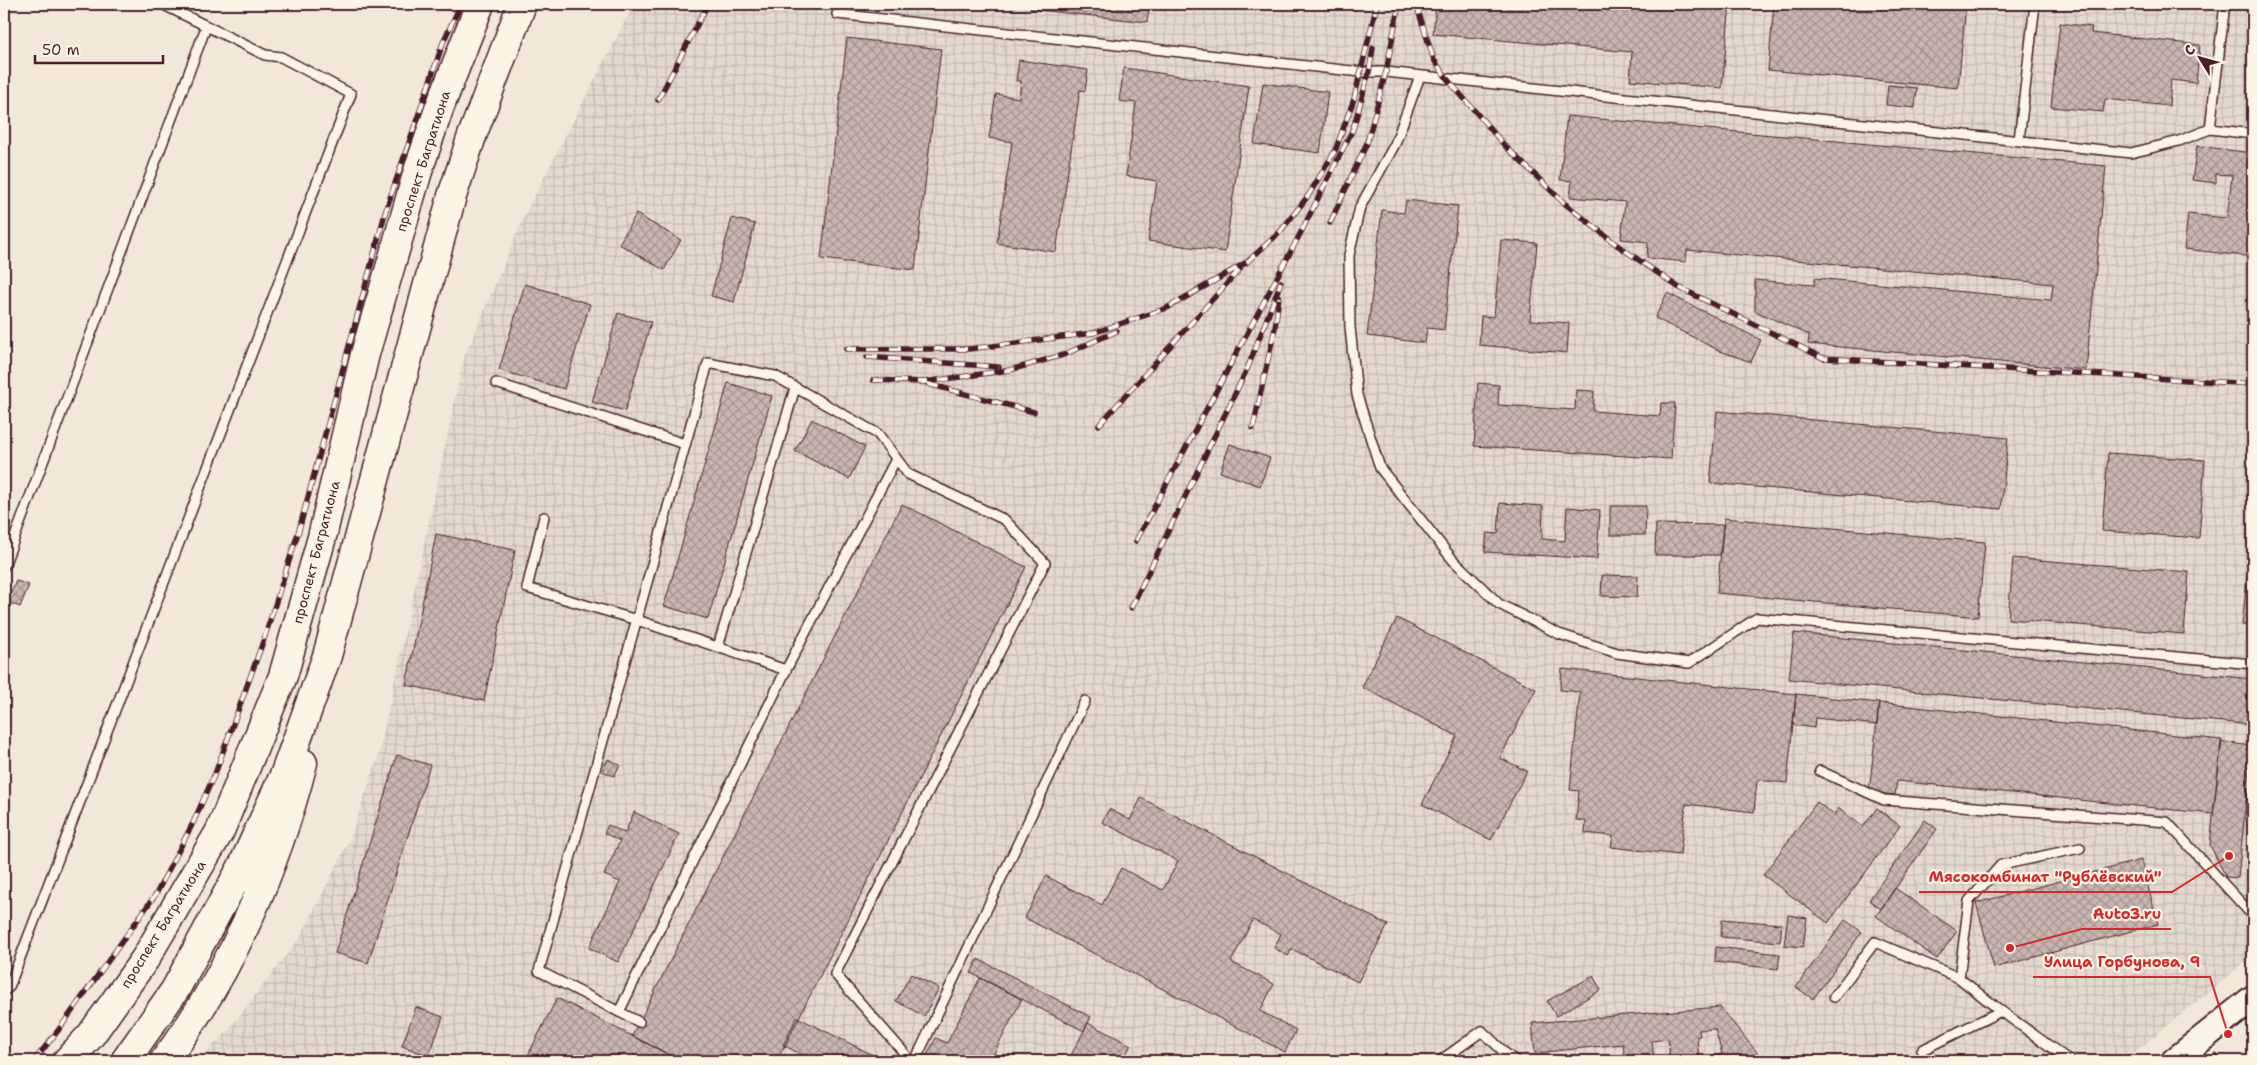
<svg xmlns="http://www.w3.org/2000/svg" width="2257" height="1065" font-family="'Shantell Sans',sans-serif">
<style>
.industrial{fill:url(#industrial-grid)}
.building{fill:url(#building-cross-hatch);stroke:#4a1f2b}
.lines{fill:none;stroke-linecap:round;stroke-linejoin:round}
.lane-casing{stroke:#4a1f2b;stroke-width:12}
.secondary-casing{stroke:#4a1f2b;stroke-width:29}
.primary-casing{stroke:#4a1f2b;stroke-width:31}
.path{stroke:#4a1f2b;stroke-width:3;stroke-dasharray:4 4;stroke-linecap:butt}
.lane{stroke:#fcf5e5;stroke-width:9}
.secondary{stroke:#fcf5e5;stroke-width:25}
.primary{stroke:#fcf5e5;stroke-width:28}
.rail-casing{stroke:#4a1f2b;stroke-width:5.5}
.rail{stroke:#fcf5e5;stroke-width:4;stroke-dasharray:11;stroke-linecap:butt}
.labels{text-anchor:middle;stroke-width:4.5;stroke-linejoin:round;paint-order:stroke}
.street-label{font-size:14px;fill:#4a1f2b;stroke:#fcf5e5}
.leader{fill:none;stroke:#d62828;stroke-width:2}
.callout-dot{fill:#d62828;stroke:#fcf5e5;stroke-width:2}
.callout-label{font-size:15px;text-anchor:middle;font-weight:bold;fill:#d62828;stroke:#fcf5e5;stroke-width:4.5;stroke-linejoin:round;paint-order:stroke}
</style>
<defs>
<pattern id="industrial-grid" width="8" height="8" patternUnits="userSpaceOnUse" patternTransform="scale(1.25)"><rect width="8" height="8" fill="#e4d9cd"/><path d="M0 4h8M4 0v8" fill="none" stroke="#c5bab0"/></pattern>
<pattern id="building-cross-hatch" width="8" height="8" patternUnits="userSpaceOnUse" patternTransform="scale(1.25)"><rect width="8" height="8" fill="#c7b6af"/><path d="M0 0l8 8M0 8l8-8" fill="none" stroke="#a4938f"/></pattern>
</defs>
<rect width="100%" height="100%" fill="#f1e8da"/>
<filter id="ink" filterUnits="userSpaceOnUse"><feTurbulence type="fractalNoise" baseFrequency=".02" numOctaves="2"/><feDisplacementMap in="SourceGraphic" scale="10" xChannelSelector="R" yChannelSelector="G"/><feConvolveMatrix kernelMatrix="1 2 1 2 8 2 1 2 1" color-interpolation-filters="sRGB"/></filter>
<g filter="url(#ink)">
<path class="industrial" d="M634,4H2253V956L2124,1061H197L227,1032L301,936L350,839L379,754L464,358L527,210Z"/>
<path class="building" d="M1031,4H1150L1147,22L1030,9Z
M1277,4H1317V8Z
M1436,4H1730L1722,88L1630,80L1632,52L1433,34Z
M1774,4H1966L1958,88L1768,70Z
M2060,23L2092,27L2091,33L2200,45L2196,83L2171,80L2169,106L2105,99L2103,112L2051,107Z
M847,38L941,49L915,270L821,259Z
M1019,60L1088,70L1085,91L1080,90L1056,252L997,243L1012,142L989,138L996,94L1019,98L1021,81H1016Z
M1124,68L1249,86L1225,252L1148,241L1157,181L1126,176L1136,103L1119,101Z
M1263,83L1328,92L1320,153L1254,144Z
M1888,85L1917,88L1915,108L1886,105Z
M1567,116L2106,166L2086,370L1808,344L1809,335L1755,311V280L1814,285L1815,278L2051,300L2053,284L1687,250L1686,262L1647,258L1648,242L1621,239L1625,202L1570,197L1572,181L1560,180Z
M2197,146L2253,153V257L2184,249L2188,214L2227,218L2232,175L2216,174V183L2192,180Z
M1406,200L1458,206L1444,330L1427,328L1425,343L1367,336L1382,210L1404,213Z
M636,214L681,240L664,270L619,244Z
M732,218L755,224L734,302L711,296Z
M1501,240L1537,243L1530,320L1569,323L1567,353L1479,345L1481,316L1494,317Z
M525,284L590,304L564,389L499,370Z
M1667,293L1761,340L1751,362L1720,351L1655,318Z
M618,313L651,322L625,411L592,402Z
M728,383L772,396L708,619L664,606Z
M1478,383L1499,385L1498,405L1575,410L1576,390L1594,391L1593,411L1660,416L1661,403H1675L1671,459L1474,446Z
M1717,411L2008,438L2001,509L1710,483Z
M812,419L865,447L849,479L795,451Z
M1230,444L1270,458L1260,486L1220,472Z
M2108,453L2205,460L2199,538L2102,531Z
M1500,503L1543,506L1542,539L1565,541L1567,507L1600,510L1597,559L1485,552L1487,533L1498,534Z
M902,504L1026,567L777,1061H682L632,1036Z
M1610,506H1646L1645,535H1610Z
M1724,518L1985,542L1978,617L1717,593Z
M1656,524L1723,525L1720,555H1655Z
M2253,524V626L2242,625Z
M436,534L515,550L484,701L406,685Z
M2013,558L2189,572L2184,634L2008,619Z
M1602,575L1638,576L1637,597L1601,596Z
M16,581L29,585L20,607L7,602Z
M1397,618L1536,689L1500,758L1527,771L1491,840L1422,804L1457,736L1362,687Z
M1794,633L2253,679V725L1789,679Z
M1562,669L1796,694L1787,783L1757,780L1754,812L1686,804L1680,855L1611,847L1613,836L1585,833L1586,821L1576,820L1579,791L1570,790L1580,692L1560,690Z
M1796,694L1879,703L1877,725L1815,718L1814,728L1793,725Z
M1879,703L2222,740L2213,814L1897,781L1895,795L1869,792Z
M2221,742L2252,746L2238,878L2226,877L2210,845Z
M2252,746H2253V814L2245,813Z
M397,755L430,765L368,963L335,953Z
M608,759L620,765L614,776L602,771Z
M1141,798L1388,925L1358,982L1292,949L1288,956L1274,948L1281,934L1253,920L1231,962L1274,984L1260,1011L1296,1030L1285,1052L1025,918L1046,876L1102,905L1121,868L1163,890L1178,861L1102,822L1109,809L1130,820Z
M1817,802L1834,815L1838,808L1863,827L1877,808L1900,826L1828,923L1763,875Z
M634,812L679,834L618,962L589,948L620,882L604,875L620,841L604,833L608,825L625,833Z
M1925,820L1937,829L1881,909L1869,900Z
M2141,860L2158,924L1994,968L1976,903Z
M1895,888L1957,931L1937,959L1876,916Z
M1788,915L1807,918L1803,947L1784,945Z
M1722,919L1782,924L1780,942L1721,937Z
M1845,920L1862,932L1813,999L1796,987Z
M1716,947L1780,954L1778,969L1715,962Z
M978,959L1091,1017L1084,1031L971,973Z
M911,974L939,988L924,1016L896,1001Z
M1593,976L1601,990L1556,1016L1547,1001Z
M980,978L1022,999L990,1061H924L936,1038L947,1043Z
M557,998L632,1036L682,1061H525Z
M416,1007L443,1017L429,1056L402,1046Z
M1720,1007L1764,1061H1716L1715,1056L1722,1054L1715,1029L1699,1030L1700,1036H1697L1699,1061H1670L1668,1039L1652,1041L1654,1061H1625L1623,1044L1535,1053L1532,1023Z
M797,1017L881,1059L880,1061H814L783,1045Z
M1088,1023L1131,1045L1122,1061H1068Z"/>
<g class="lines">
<g class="lane-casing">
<path id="lane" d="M837,14L1361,72H1386L2131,153L2179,141L2210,129L2225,4
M1420,76L1395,144L1360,207L1349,255L1350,327L1357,395L1380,468L1453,560L1499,604L1559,634L1617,653L1689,663L1757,618L2253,664
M2210,129L2253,134
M2019,140L2035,4
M496,383L685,444
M544,517L527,588L637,620L786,670
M4,566L206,27
M718,647L795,388
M1820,771L1884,800L2167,822L2253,916
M4,991L9,987L351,94L281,57L265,55L162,4
M1834,997L1875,942L1959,978
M2001,1011L1959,978L1969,901L2001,865L2080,848
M619,1012L786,670L896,459
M639,1022L539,971L708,363L775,376L878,434L908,474L1005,520L1045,563L835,974L906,1055L904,1061
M1922,1050L2001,1011L2070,1061
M915,1061L1085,701
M1440,1061L1482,1031L1506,1054L1516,1061
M1494,1061L1506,1054"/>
</g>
<g class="secondary-casing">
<path id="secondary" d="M2174,1061L2253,998"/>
</g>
<g class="primary-casing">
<path id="primary" d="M67,1061L91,1035L145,959L220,831L283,676L322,537L365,354L418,171L439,109L480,4
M125,1061L175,990L243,865L285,773L327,656L452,196L472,136L522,4
M164,1061C230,975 276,868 303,763"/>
</g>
<path class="path" d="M2215,1053L2222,1061"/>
<use href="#lane" class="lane"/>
<use href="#secondary" class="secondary"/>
<use href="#primary" class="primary"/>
<g class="rail-casing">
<path id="rail" d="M1416,4L1434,60L1448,80L1506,147L1563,202L1617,245L1678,287L1823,358L2253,384
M658,100L708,4
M1330,223L1367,143L1386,72L1399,4
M846,349H969L1093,333L1167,308L1247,262L1280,232L1308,196L1335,151L1354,99L1377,4
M867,357L999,367
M873,380L924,382L1010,370L1063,355L1117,331
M928,384L1034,412
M1099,425L1240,269
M1253,428L1275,328L1279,297
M1136,541L1299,236L1353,129L1369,72L1373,48
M1131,608L1248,367L1281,282
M34,1061L60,1028L156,894L193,823L216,771L264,639L299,530L386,210L444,40L461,4"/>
</g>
<use href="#rail" class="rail"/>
</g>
</g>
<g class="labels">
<g class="street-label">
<text transform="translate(423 161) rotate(-72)" y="5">проспект Багратиона</text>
<text transform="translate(316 552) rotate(-75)" y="5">проспект Багратиона</text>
<text transform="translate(163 924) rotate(-58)" y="5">проспект Багратиона</text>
</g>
</g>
<path class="leader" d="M2229 856L2172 892H1919M2010 948L2082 929H2171M2228 1034L2210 977H2033"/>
<g class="callout-dot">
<circle cx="2229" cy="856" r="5"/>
<circle cx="2010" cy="948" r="5"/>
<circle cx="2228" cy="1034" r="5"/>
</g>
<g class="callout-label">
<text x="2045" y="882">Мясокомбинат "Рублёвский"</text>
<text x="2127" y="919">Auto3.ru</text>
<text x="2122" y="967">Улица Горбунова, 9</text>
</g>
<rect width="2257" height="1065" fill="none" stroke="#fcf5e5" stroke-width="20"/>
<rect x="10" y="10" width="2237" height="1045" fill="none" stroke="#4a1f2b" stroke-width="2" filter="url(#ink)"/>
<g transform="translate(2200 58) rotate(307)" stroke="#fcf5e5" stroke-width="4" paint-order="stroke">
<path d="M0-4L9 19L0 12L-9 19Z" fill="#4a1f2b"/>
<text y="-8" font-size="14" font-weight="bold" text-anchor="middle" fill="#4a1f2b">С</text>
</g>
<path d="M35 55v8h128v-8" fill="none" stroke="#4a1f2b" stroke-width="2.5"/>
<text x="42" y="55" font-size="15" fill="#4a1f2b" stroke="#fcf5e5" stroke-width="4" paint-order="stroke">50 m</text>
</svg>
